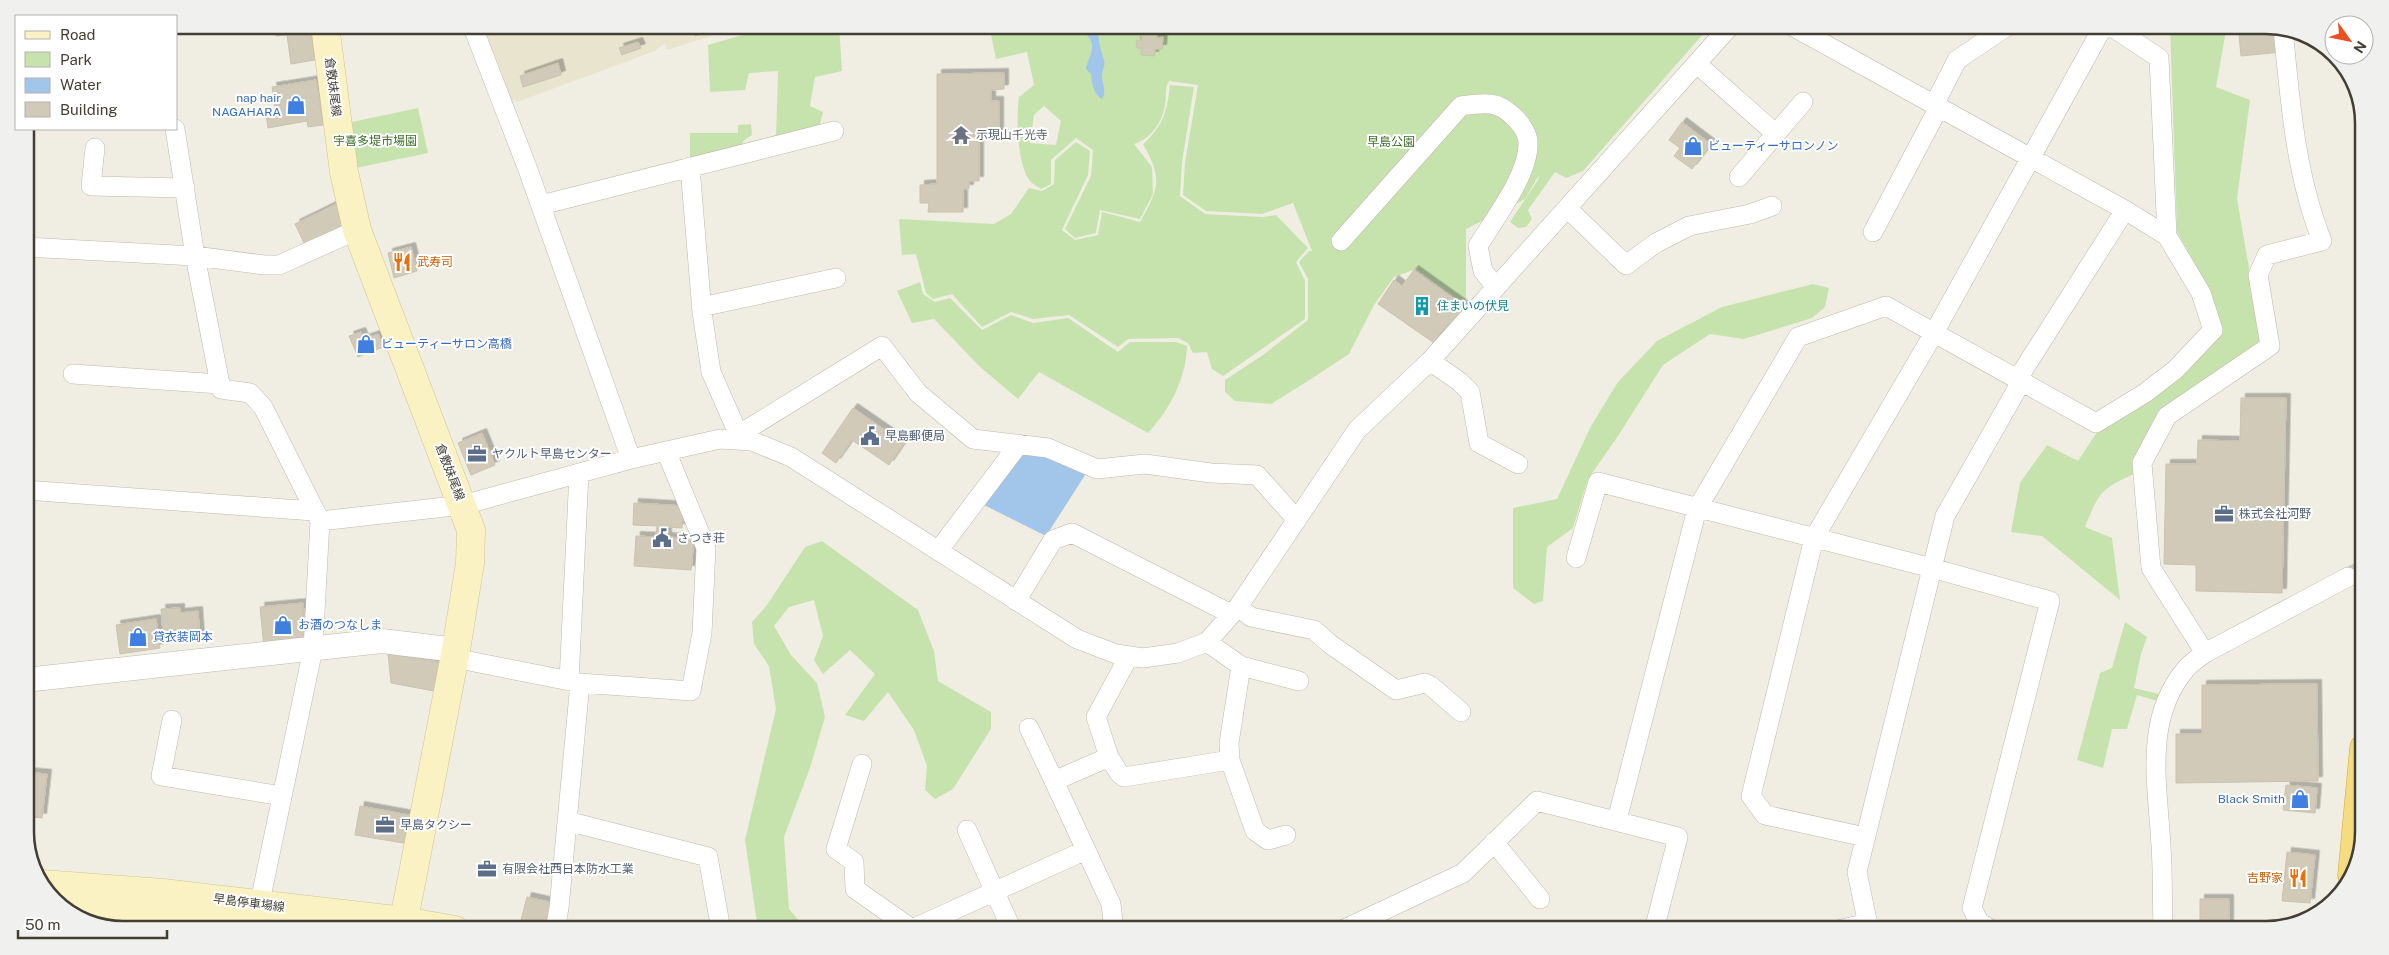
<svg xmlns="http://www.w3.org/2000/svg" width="2389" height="955" font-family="'Public Sans','Noto Sans JP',sans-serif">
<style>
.education{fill:#e9e4ce}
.green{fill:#c6e3ae;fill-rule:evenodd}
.water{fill:#a2c6ea}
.building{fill:#d1cab9;stroke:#cbc2ad;filter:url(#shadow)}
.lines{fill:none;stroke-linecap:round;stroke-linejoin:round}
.minor-tunnel{stroke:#cdcbc0;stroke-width:19;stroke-dasharray:19 9;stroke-linecap:butt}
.minor-casing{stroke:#beb9aa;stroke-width:20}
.tertiary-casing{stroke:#beb9aa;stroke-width:25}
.secondary-casing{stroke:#cec496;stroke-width:29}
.trunk-casing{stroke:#d2a83b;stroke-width:29}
.minor{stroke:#fff;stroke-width:19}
.tertiary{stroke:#fff;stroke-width:24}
.secondary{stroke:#fbf2c3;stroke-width:28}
.trunk{stroke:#f6dc80;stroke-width:28}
.labels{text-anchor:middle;stroke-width:4;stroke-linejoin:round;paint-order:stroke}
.street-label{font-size:12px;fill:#423e34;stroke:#fff}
.shop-label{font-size:12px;fill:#366cbe;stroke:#fff;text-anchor:start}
.worship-label{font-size:12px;fill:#5b616d;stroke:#fff;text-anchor:start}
.park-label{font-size:12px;fill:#3f6f2c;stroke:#fff}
.food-label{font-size:12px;fill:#c56008;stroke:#fff;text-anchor:start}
.culture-label{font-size:12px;fill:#0d838f;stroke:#fff;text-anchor:start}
.service-label{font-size:12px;fill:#4e5e75;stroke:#fff;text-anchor:start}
.rim{fill:none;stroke:#423e34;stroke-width:2.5}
</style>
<defs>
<filter id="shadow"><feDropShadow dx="4.5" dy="-4.5" stdDeviation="0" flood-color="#0004"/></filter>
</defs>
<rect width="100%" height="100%" fill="#f0eee3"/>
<path class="education" d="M477,25H746L667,50L665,43L655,51L517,102L504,96Z"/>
<path class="green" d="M777,25H839L842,71L815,77L810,106L823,112L818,132L776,139L778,71L749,73L745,90L710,92L708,45Z
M989,25H1711L1583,171L1566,178L1555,172L1528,210L1532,219L1526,227L1518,228L1510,222L1538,180L1539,175L1525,199L1466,229V305L1416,269L1394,277L1374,305L1349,354L1311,379L1271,404L1235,401L1225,392V380L1263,355L1308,320V279L1299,262L1309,251H1312L1293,203L1262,214L1206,211L1183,195L1185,163L1198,85L1169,81C1164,89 1167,96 1165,105C1163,121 1150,140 1134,144L1152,167L1153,194L1140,219L1100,210L1096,233L1075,238L1065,229L1091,176L1093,150L1076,138L1051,160V184L1041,189C1038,187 1034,185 1031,182C1017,167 1016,117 1019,97L1034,85L1027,52L996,59ZM1044,106L1061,121L1056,145L1030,143L1034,115Z
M2170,25H2227L2216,87L2250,100L2237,199L2262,343L2162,410L2134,474C2100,489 2099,493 2085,527L2112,538L2120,600L2042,536L2011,532L2020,483L2047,445L2078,461L2097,432L2219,333L2210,291L2177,232Z
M1170,85L1194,87L1182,162L1180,196L1205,214L1263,217L1276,215L1308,248L1296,262L1305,281V319L1223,376L1212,369L1207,352L1193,353L1188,343L1178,338L1128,339L1118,347L1069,315L1033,319L1011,312L982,327L952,294L933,299L926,293L916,254L902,255L899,219L994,224L1011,214L1029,188L1042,191L1054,184L1055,160L1076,142L1090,151L1088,175L1062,230L1075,240L1098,235L1102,212L1140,222C1159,188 1163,179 1143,144C1163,126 1167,112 1170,85Z
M418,108L428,153L356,168L347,123Z
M751,124L752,135L743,141L741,150L690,163V133H738V125Z
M920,282L923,294L935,302L950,298L982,330L1011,315L1033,323L1068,318L1118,352L1130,342H1176L1187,346C1186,379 1170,409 1148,433L1039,372L1018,399L979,366L934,319L912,323L897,291Z
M1813,284L1829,288L1825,307L1812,318L1744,339L1710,334L1663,365L1618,436L1588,479L1573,528L1547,547L1543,601L1534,604L1513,588V508L1557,499L1591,426L1618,382L1657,341L1722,307Z
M822,541L918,610L934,651L938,681L991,712V729L953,789L935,799L925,790L927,766L914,730L888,692L864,721L845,715L875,674L850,650L823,674L814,660L823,636L814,600L789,607L774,626L791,655L817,683L825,717L810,768L784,837L789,909L807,930H758L745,840L776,709L769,666L754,644L752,622L767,605L805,547Z
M2125,622L2147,637L2141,654L2134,688L2163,695L2161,702L2137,695L2127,729H2112L2103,768L2077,760L2100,673L2112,668Z"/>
<path class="water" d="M1083,25H1101C1095,33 1101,50 1104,60C1106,65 1102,70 1102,76C1102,83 1107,93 1102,99C1093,94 1092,83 1091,74L1086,69C1087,59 1097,49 1089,37C1086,34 1082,33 1080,29Z
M1023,451L1048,454L1087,472L1046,536L980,503Z"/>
<path class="building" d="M274,25H310L315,60L291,64L287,35L276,36Z
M691,25H729L695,36Z
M1136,25H1149L1150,32H1156L1157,38L1163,37L1162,49H1155L1154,56L1141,55V48H1137L1136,41L1142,40L1141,32H1145L1144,26Z
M2238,25L2279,27L2281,52L2241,56Z
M638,42L641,48L622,55L619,48Z
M558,63L561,75L523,87L520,76Z
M1004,73V89L991,90V101H999V135H979V181H969V189H963V212H928L929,203H920V185L937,184V74Z
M316,80L323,125L308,127L307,121L268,128L266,114L276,113L272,87Z
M1682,122L1711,144L1692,169L1674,156L1680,148L1669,140Z
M336,204L344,219L340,221L344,229L306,247L295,224Z
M411,247L417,271L394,278L388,253Z
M1414,270L1467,308L1454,327L1448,323L1434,343L1378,304L1394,280L1402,286Z
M361,332L364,339L378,334L383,347L358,357L349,336Z
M2241,398H2286L2282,593L2196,591V565L2164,564L2166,464H2197L2198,440L2240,441Z
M853,408L904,443L889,465L852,440L836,463L822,453Z
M482,433L495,465L471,475L458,443Z
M634,503L684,506L682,528L667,527V537L694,539L691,570L634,566L636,536L656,537L657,526L633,525Z
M303,603L307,643L264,648L260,607Z
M180,608V613L198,611L200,640L164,643L161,609Z
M156,619L160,648L120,654L116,625Z
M388,653L444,663L439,692L391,683Z
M2317,684L2318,781L2176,783V734H2202V685Z
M25,772L47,774L42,818L25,816Z
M2286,785L2317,788L2315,813L2283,810Z
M360,806L414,816L409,844L355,835Z
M2287,852L2315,855L2310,903L2282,901Z
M527,897L554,903L547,930L519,928Z
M2200,899H2229V930H2200Z"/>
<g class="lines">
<path class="minor-tunnel" d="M2348,577L2364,569"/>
<g class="minor-casing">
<path id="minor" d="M472,25L527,167L631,459
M1790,25L2125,210L2167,236
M1697,64L1776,134
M1934,105L1957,60L2009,25
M175,129L195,256L221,389L250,393L263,407L320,521L313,649L257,916
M95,148L91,186L185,188
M690,167L702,312L711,372L741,440
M1739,177L1803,102
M541,205L834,131
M1568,209L1626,265L1656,243L1689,226L1750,214L1772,206
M1873,232L1939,107
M1341,241L1461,106C1484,103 1497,100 1514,117C1521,123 1528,134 1528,143C1529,175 1494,219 1478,246L1483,271L1496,287
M25,247L195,256L264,265H279L357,230
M701,307L836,278
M1430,361L1460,382L1470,392L1479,443L1518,464
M73,374L220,384
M2017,380L2125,210
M738,435L882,346L918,393L973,439L1048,448L1097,469L1145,464L1211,473L1257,475L1297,520
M25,490L314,511
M320,521L463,505L631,459L720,439L752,441L791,457L1077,639L1116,654L1143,658L1178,653L1207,642L1238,607L1357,430L1430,361L1731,25
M938,551L1019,444
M1576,558L1598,482L1932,568L2050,601L1972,908L1979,922L1992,930
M1016,601L1053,540L1072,533L1231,614
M1238,607L1251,617L1314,630L1330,644L1396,690L1425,683L1431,686L1461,712
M1207,642L1241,666L1299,681
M2205,653L2151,568L2142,463L2167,416L2270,346L2258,275L2267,255L2322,241C2295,173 2290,100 2283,28
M454,658L580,683L559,908L555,930
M1241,666L1229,743L1230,760L1255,831L1268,840L1286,835
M569,681L579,473
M580,683L691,691L702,633L706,548L666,451
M172,720L161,776L282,796
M1029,728L1054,781
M1109,757L1119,773L1124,777L1230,760
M862,764L836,849L854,862L855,889L912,929L1086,850
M1617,820L1697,509L1798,337L1886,306L2096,423L2145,393L2175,370L2213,330L2201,293L2167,236L2159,58L2109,25
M567,821L708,857L721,930
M967,830L1012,930
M1865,837L1765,815L1751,796L1814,538L1934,333L2104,25
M1494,842L1540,899
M1114,930L1111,904L1054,781L1109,757L1096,717L1129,656
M1342,930L1463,873L1537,801L1678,837L1654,930
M1838,930L1868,923
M1869,930L1857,872L1945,516L2021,382
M2163,930C2162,902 2163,874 2161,846C2158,787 2143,720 2185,670C2190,663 2199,658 2205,653L2348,577"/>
</g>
<g class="tertiary-casing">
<path id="tertiary" d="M25,680L382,641L456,650"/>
</g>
<g class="secondary-casing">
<path id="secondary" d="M325,25L344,172L357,230L471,530L470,563L456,650L402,930
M42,884L163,893L404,921L455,930
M69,910L295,930"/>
</g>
<g class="trunk-casing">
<path id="trunk" d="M2352,875L2364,748"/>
</g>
<use href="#minor" class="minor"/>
<use href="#tertiary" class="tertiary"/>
<use href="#secondary" class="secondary"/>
<use href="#trunk" class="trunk"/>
</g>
<defs>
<g id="shop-bare" transform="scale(1.5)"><path d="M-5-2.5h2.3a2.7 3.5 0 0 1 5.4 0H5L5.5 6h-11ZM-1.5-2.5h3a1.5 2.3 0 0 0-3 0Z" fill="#3f7fe0" stroke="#fff" stroke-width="2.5" paint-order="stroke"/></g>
<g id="temple-bare" transform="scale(1.5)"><path d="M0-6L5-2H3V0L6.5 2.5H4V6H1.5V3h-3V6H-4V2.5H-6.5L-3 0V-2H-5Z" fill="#6b7280" stroke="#fff" stroke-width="2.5" paint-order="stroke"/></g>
<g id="restaurant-bare" transform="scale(1.5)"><path d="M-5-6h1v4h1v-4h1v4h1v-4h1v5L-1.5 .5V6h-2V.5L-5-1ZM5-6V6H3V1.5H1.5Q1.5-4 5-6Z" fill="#e8710a" stroke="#fff" stroke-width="2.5" paint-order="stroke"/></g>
<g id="building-bare" transform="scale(1.5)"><path d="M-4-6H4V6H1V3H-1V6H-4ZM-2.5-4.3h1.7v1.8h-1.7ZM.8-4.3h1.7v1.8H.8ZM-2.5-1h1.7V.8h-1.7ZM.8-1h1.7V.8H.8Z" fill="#0f9aa8" stroke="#fff" stroke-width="2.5" paint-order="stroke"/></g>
<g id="civic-bare" transform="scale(1.5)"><path d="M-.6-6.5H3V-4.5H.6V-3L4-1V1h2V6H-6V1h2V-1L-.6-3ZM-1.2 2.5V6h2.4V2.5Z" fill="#5c6f8a" stroke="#fff" stroke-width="2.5" paint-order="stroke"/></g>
<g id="office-bare" transform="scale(1.5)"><path d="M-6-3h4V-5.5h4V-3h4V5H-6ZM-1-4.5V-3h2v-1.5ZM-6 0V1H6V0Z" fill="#5c6f8a" stroke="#fff" stroke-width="2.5" paint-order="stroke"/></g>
</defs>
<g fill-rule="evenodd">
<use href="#shop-bare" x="296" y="105"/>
<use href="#temple-bare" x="961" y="135"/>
<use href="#shop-bare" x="1693" y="146"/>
<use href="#restaurant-bare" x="402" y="262"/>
<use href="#building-bare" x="1422" y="306"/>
<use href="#shop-bare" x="366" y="344"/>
<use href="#civic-bare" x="870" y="436"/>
<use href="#office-bare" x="477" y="454"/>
<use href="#office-bare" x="2224" y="514"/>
<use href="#civic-bare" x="662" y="538"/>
<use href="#shop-bare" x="283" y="625"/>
<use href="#shop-bare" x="138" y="637"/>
<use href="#shop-bare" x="2300" y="799"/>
<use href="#office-bare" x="385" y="825"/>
<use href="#office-bare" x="487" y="869"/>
<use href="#restaurant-bare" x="2298" y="878"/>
</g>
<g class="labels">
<g class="street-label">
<text transform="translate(333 87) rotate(83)" y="4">倉敷妹尾線</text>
<text transform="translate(450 472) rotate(69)" y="4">倉敷妹尾線</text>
<text transform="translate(249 903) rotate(7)" y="4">早島停車場線</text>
</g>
<g class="shop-label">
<text x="281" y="102" text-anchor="end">nap hair<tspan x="281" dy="14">NAGAHARA</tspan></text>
<text x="1708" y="150">ビューティーサロンノン</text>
<text x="381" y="348">ビューティーサロン高橋</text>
<text x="298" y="629">お酒のつなしま</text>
<text x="153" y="641">貸衣装岡本</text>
<text x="2285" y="803" text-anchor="end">Black Smith</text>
</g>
<g class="worship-label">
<text x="976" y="139">示現山千光寺</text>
</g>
<g class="park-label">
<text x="375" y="145">宇喜多堤市場園</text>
<text x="1391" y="146">早島公園</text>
</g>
<g class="food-label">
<text x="417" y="266">武寿司</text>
<text x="2283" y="882" text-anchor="end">吉野家</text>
</g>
<g class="culture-label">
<text x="1437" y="310">住まいの伏見</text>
</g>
<g class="service-label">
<text x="885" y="440">早島郵便局</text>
<text x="492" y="458">ヤクルト早島センター</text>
<text x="2239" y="518">株式会社河野</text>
<text x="677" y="542">さつき荘</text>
<text x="400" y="829">早島タクシー</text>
<text x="502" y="873">有限会社西日本防水工業</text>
</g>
</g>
<path d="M0 0H2389V955H0ZM123 34H2266A89 89 0 0 1 2355 123V832A89 89 0 0 1 2266 921H123A89 89 0 0 1 34 832V123A89 89 0 0 1 123 34Z" fill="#f0f0ef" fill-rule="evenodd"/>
<path class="rim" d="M123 34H2266A89 89 0 0 1 2355 123V832A89 89 0 0 1 2266 921H123A89 89 0 0 1 34 832V123A89 89 0 0 1 123 34Z"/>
<rect x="15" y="15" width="162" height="115" fill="#ffffff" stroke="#b3b2ae"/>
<rect x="25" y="31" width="25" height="8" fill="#fbf2c3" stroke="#b3b2ae"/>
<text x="60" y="40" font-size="15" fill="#423e34">Road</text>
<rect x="25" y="52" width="25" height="15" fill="#c6e3ae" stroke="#b3b2ae"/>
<text x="60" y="65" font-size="15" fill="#423e34">Park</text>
<rect x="25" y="78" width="25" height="15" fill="#a2c6ea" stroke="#b3b2ae"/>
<text x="60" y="90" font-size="15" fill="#423e34">Water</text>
<rect x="25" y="102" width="25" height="15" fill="#d1cab9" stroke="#b3b2ae"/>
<text x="60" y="115" font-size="15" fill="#423e34">Building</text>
<g transform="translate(2349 40) rotate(123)"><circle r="24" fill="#ffffff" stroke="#b3b2ae"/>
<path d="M0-4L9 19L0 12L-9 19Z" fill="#ec501f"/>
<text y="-8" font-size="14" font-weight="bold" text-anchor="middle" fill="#423e34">N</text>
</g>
<path d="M18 930v8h149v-8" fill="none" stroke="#423e34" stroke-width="2.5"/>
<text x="25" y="930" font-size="15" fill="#423e34" stroke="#ffffff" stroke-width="4" paint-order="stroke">50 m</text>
</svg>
